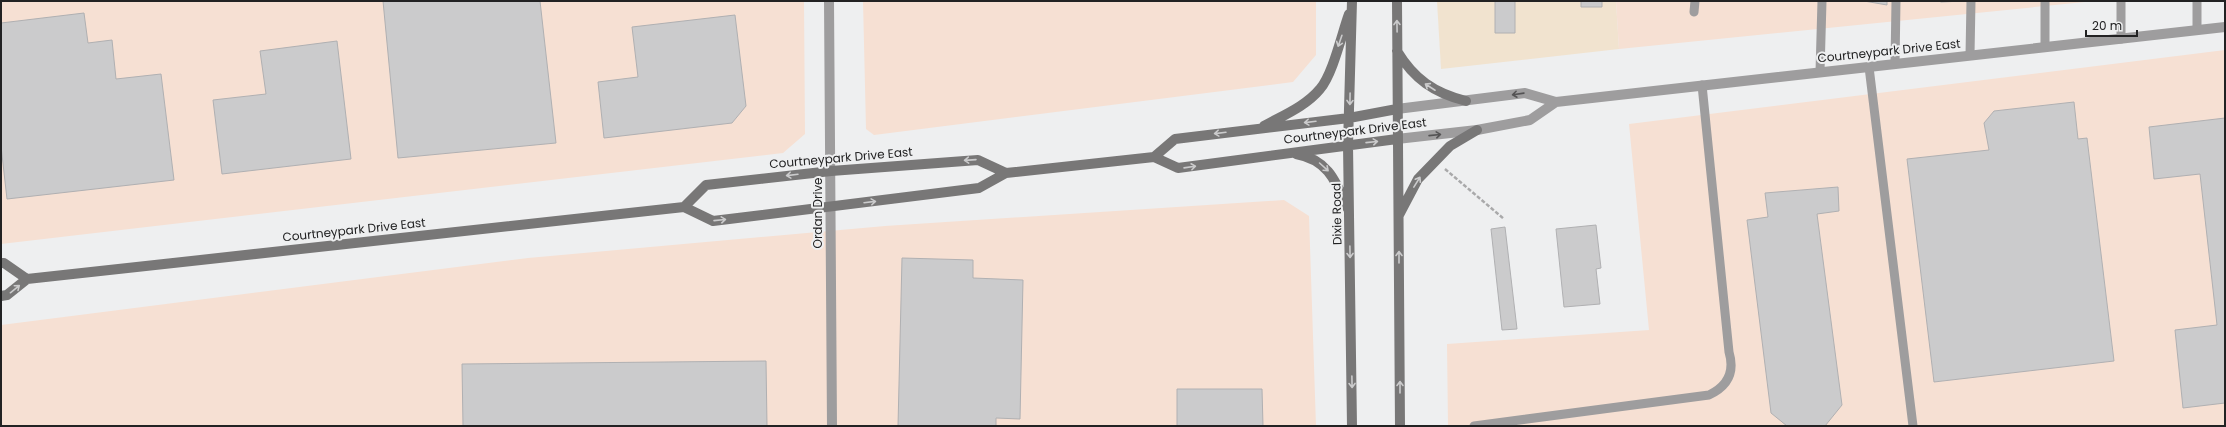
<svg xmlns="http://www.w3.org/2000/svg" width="2226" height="427" font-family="Poppins,sans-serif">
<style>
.commercial{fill:#f1e3cf}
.industrial{fill:#f6e0d3}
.building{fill:#cbcbcc;stroke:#b0b0b2}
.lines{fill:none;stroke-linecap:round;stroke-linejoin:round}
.path{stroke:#a9a9aa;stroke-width:2.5;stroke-dasharray:4 2;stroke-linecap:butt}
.service{stroke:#9e9d9e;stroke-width:9}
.minor{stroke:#9e9d9e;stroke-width:10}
.tertiary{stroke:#9e9d9e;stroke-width:10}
.secondary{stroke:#787777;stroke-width:10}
.oneway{stroke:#cbcbcc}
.oneway2{stroke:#545354}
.labels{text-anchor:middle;stroke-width:4;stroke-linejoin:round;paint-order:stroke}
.street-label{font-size:12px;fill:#222223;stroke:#eeeff0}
</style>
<rect width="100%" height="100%" fill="#eeeff0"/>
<path class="commercial" d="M1437,1H1616L1619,49L1441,69Z"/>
<path class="industrial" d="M1,1H804L805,134L783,153L1,244Z
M863,1H1316V55L1293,82L874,135L866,129Z
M1616,1H2095L1619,49Z
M2225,50V426H1448L1447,344L1649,330L1629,124Z
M1284,200L1309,216L1316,426H1V325L528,258L885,226Z"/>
<path class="building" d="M383,1H540L556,143L398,158Z
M1495,1H1515V33H1495Z
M1581,1H1602V7H1581Z
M1864,1H1887V5Z
M1939,1H1963L1941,2Z
M84,13L88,43L112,40L116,79L161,74L174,180L7,199L1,146V23Z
M735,15L746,106L732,123L604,138L598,82L638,77L632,27Z
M337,41L351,159L222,174L213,100L266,94L260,51Z
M2074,102L2078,139L2087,138L2114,361L1934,382L1907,159L1989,150L1984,123L1994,111Z
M2225,118V403L2183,408L2175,330L2217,325L2200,174L2154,179L2149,127Z
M1838,187L1839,211L1817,214L1842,405L1825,426H1787L1771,413L1747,220L1768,217L1765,193Z
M1596,225L1601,268L1596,269L1600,304L1564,307L1556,229Z
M1505,227L1517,329L1502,330L1491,229Z
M902,258L973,260V278L1023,280L1020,419L996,418V426H898Z
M766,361L767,426H463L462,364Z
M1177,389H1262L1263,426H1177Z"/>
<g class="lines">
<path class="path" d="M1445,169L1504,219"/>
<path class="service" d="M1694,12L1695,1
M2197,30V1
M2121,39V1
M2045,47V1
M1970,55L1971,1
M1895,64L1896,1
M1869,67L1913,426
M1820,72L1822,1
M1474,426L1709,395C1728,386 1735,372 1729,352L1702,85"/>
<path class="minor" d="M829,1L832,426"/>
<path class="tertiary" d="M1397,109L1525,93L1556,102L2225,27
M1397,139L1477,130L1530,120L1556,102"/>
<path class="secondary" d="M1352,1L1348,145L1352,426
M1397,1L1400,426
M1397,51C1414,79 1434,93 1466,101
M1264,126C1284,115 1306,106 1320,89C1333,74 1342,33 1349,14
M1296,154C1329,160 1336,182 1348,209
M1154,157L1175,139L1349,118L1397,109
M684,207L706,185L831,171L978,160L1006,173
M1399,215L1418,179L1450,146L1477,130
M1,263H4L27,279
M1,296L7,295L27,279L684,207L713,221L979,188L1006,173L1154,157L1178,168L1397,139"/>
</g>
<defs><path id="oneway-shaft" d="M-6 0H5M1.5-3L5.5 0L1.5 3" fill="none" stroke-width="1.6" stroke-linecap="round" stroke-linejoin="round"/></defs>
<g class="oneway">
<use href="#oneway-shaft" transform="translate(1397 26) rotate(-91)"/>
<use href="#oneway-shaft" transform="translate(1340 41) rotate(109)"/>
<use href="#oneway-shaft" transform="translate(1430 87) rotate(-147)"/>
<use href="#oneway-shaft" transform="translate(1350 99) rotate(91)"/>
<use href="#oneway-shaft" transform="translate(1310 122) rotate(173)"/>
<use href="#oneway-shaft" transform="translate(1220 133) rotate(173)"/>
<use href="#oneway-shaft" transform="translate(1372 142) rotate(-6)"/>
<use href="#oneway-shaft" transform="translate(970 160) rotate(176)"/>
<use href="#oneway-shaft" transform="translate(1190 167) rotate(-8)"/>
<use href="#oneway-shaft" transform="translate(1324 167) rotate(42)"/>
<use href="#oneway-shaft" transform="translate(792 175) rotate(173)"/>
<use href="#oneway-shaft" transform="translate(1417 182) rotate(-58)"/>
<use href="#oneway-shaft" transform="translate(870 202) rotate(-7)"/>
<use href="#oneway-shaft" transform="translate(720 220) rotate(-6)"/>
<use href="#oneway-shaft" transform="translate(1350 252) rotate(89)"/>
<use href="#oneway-shaft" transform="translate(1399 257) rotate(-90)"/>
<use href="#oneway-shaft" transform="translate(15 289) rotate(-39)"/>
<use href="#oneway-shaft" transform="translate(1352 382) rotate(89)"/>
<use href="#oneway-shaft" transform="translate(1400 387) rotate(-90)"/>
</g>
<g class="oneway2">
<use href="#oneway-shaft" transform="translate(1518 94) rotate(172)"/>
<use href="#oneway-shaft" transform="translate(1435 135) rotate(-6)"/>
</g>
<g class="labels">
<g class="street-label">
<text transform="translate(1889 51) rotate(-6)" y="4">Courtneypark Drive East</text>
<text transform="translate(1355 131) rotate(-7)" y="4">Courtneypark Drive East</text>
<text transform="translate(841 158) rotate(-5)" y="4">Courtneypark Drive East</text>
<text transform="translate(818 213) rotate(-90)" y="4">Ordan Drive</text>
<text transform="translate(1337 214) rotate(-91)" y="4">Dixie Road</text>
<text transform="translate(354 230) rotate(-6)" y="4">Courtneypark Drive East</text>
</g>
</g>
<rect width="2226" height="427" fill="none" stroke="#222223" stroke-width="4"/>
<path d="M2086 30v6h51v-6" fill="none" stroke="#222223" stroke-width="2"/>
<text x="2092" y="30" font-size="12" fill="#222223" stroke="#eeeff0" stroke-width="3" paint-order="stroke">20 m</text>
</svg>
